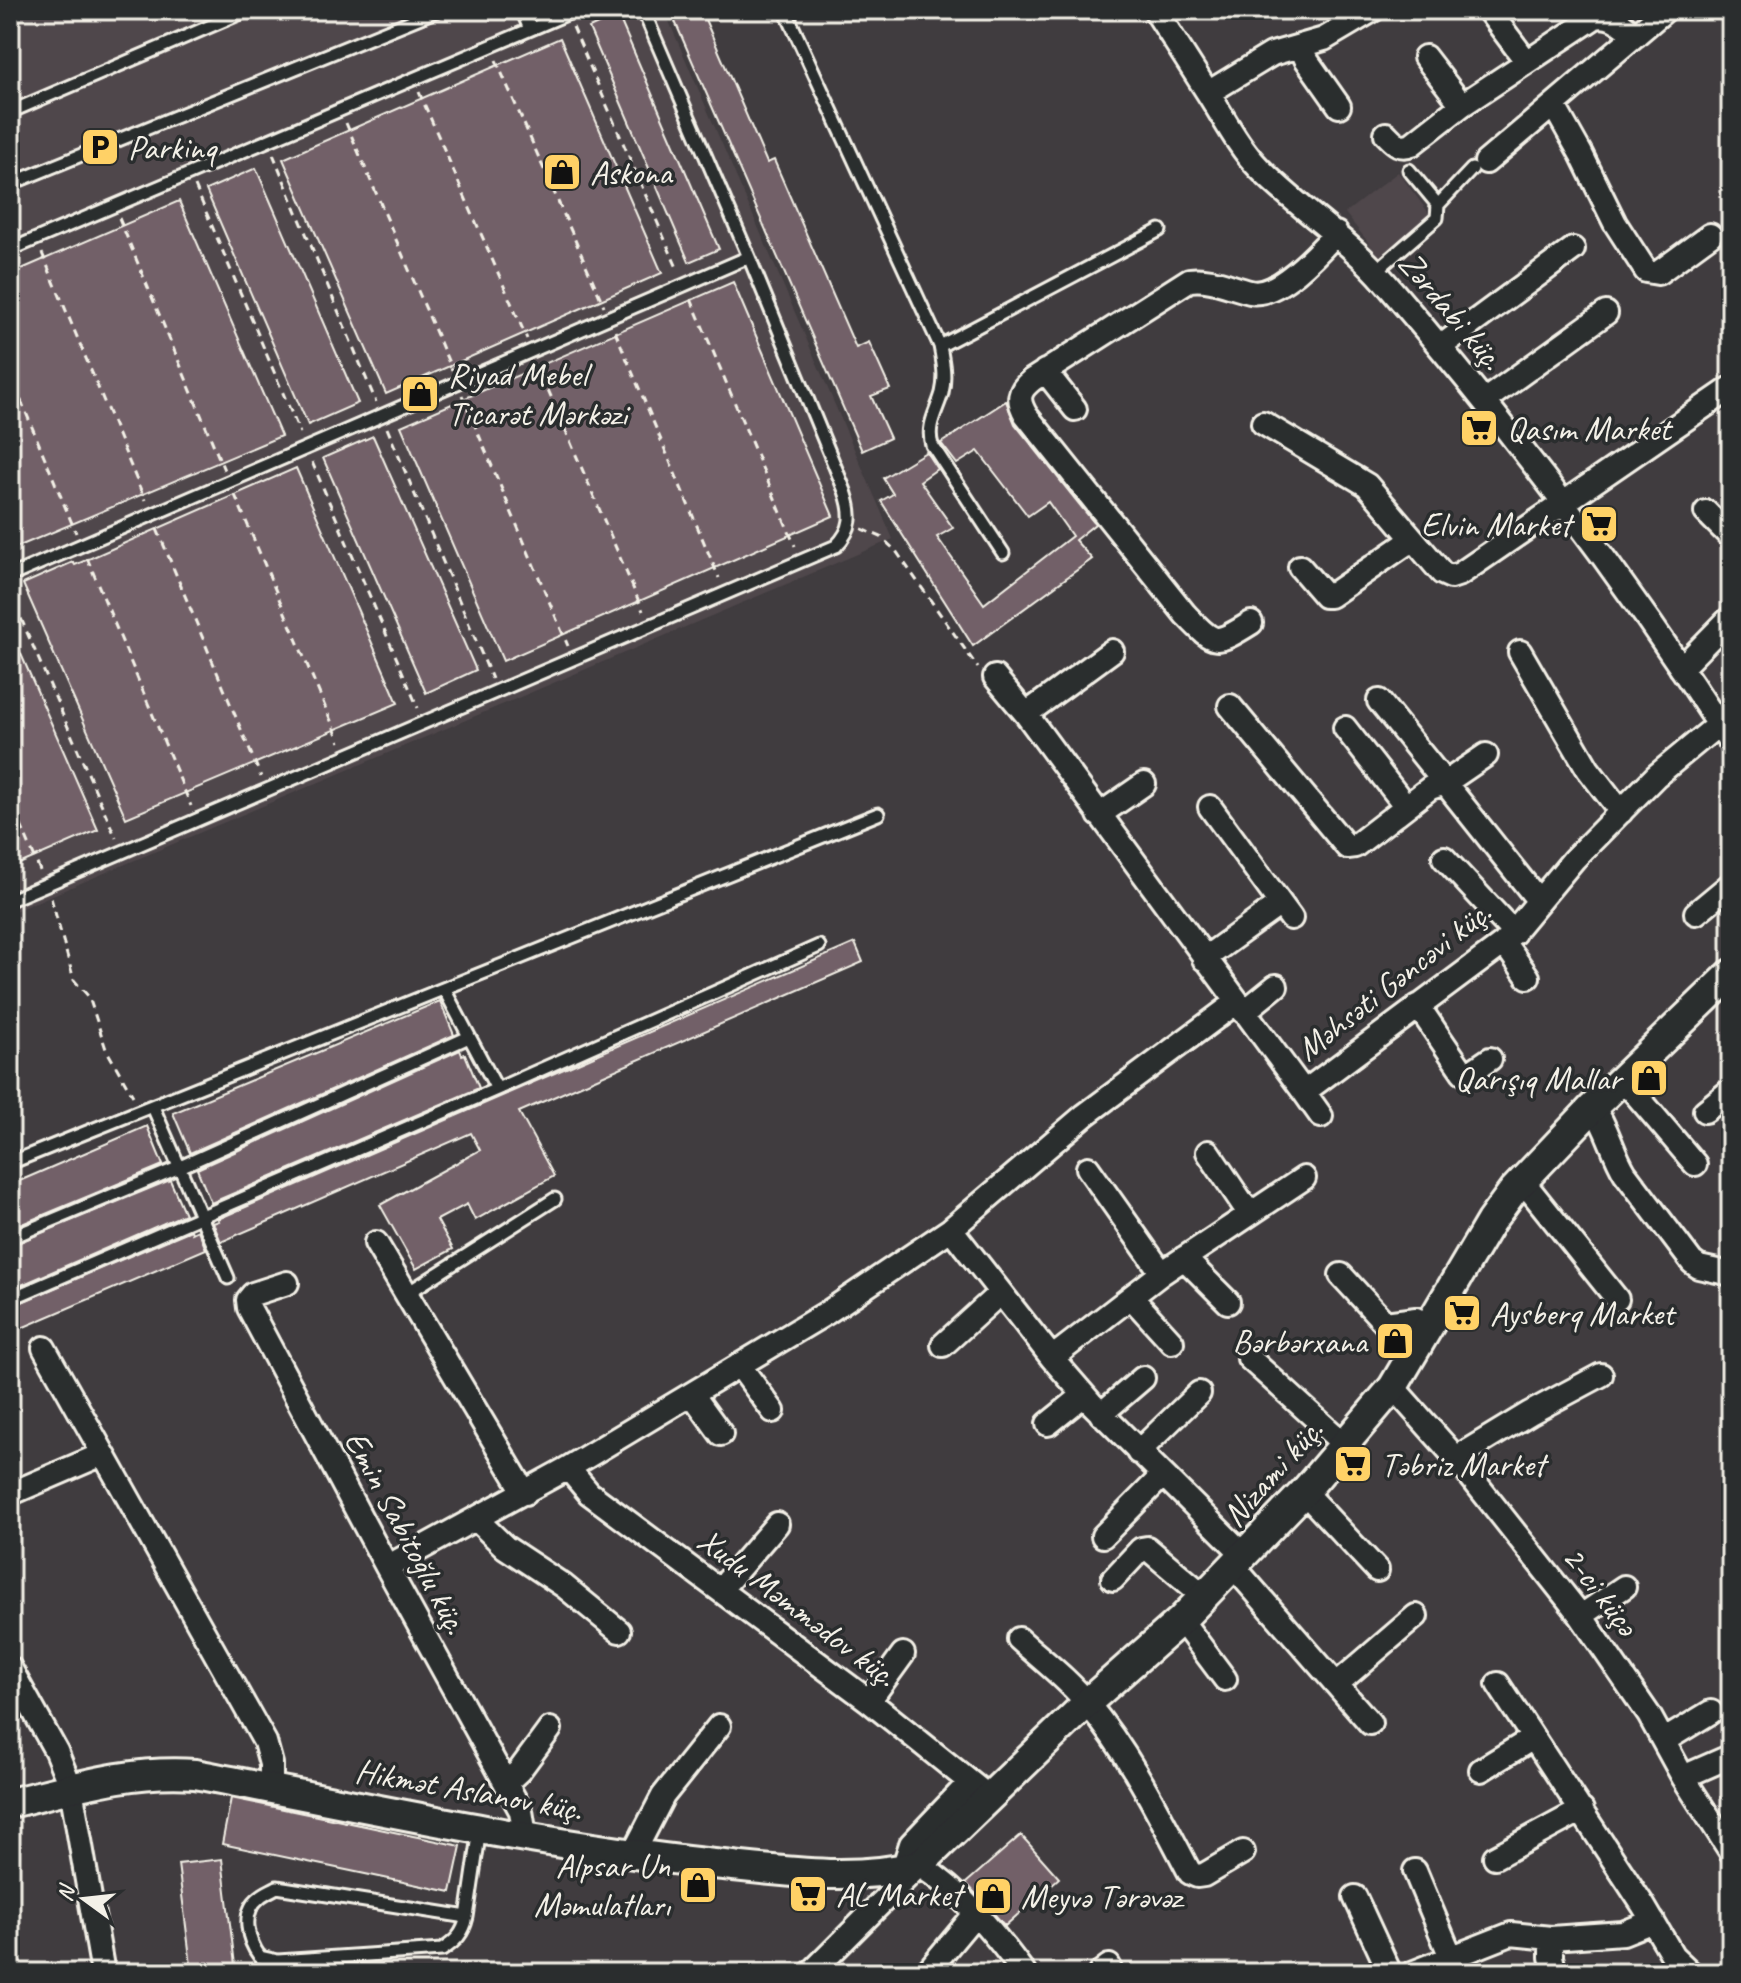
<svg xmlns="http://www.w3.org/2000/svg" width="1741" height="1983" font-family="Caveat,sans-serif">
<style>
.built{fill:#4f474b}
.building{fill:#726067;stroke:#f4f1e8;stroke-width:2}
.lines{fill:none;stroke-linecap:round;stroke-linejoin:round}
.service-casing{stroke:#f4f1e8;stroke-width:17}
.minor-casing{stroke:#f4f1e8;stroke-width:28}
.tertiary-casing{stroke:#f4f1e8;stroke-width:34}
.path{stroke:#f4f1e8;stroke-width:3;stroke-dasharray:8 6;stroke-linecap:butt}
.service{stroke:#2a2d2e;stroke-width:11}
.minor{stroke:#2a2d2e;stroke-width:22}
.tertiary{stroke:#2a2d2e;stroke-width:28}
.labels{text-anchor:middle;stroke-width:7;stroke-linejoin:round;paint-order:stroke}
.poi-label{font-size:34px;fill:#f4f1e8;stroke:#2a2d2e;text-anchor:start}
.street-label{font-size:34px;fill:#f4f1e8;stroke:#2a2d2e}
</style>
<rect width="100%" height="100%" fill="#403c3f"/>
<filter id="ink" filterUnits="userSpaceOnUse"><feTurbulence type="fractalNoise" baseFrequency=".0125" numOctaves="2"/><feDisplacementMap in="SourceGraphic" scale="16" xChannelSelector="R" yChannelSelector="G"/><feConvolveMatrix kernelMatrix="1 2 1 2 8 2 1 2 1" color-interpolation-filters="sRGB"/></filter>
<g filter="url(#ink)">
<path class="built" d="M10,10H664L893,539L10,913Z
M1398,172L1431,216L1379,256L1345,213Z"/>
<path class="building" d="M670,10H701L767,163L774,160L856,348L869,342L890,389L871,396L890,438L862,451Z
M618,15L719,249L689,262L589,28Z
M560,38L662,273L386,394L283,159Z
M256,168L358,403L308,425L206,190Z
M179,201L281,436L10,550V274Z
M733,282L833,516L503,661L401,426Z
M1006,401L1015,424L1095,524L1075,540L1092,559L973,646L881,501L893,494L883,478L926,452L937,469L920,481L953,528L937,537L984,604L1072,536L1048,502L1028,516L978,451L957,464L941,443Z
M373,436L476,670L426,693L323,458Z
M296,468L398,703L126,818L23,584L73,562L75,565Z
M10,629L98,830L10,868Z
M855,943L863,962L519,1112L554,1176L475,1220L467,1204L437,1220L453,1249L416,1269L380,1205L480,1150L471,1133L221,1242L213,1223L219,1221L218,1219Z
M440,1001L454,1035L190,1153L173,1113Z
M460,1050L462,1055L465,1054L479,1088L211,1203L197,1169Z
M147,1126L163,1165L10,1229V1185Z
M170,1180L185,1214L10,1290V1246Z
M191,1230L192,1233L198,1230L206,1249L10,1333V1307Z
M231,1798L461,1846L451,1892L222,1844Z
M1021,1835L1059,1878L1005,1926L966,1883Z
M222,1859L236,1973H192L178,1864Z"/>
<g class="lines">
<g class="service-casing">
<path id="service" d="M522,10L530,29
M785,10L940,346C943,362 946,377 942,393C937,411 926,426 932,445L1003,553
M10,112L248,10
M1409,170L1438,205
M10,184L438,10
M10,250L576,10
M1376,271L1437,218L1438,205L1472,169
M940,346L1160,230
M10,576L749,257
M10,900L836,546C853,529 853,514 845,491L749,257L643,10
M444,989L497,1089
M153,1107L228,1278
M10,1163L878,814
M10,1238L180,1167L469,1037
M406,1294L555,1199
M10,1299L497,1089L819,946
M467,1917L277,1887C272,1890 264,1893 260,1897C240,1912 248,1941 260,1957L278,1961L442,1950C456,1941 463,1934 467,1917L480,1829"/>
</g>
<g class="minor-casing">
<path id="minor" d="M1155,10L1208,93
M1373,10L1324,39L1272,54L1208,93C1224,118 1239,148 1259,168C1299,209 1348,239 1385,282C1510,427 1627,582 1731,743
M1488,10L1527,62
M1301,47L1306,59L1339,106
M1425,57L1462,105
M1554,106L1581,154L1615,223L1646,271L1658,273L1710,235
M1386,134C1394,142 1399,149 1412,144L1462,105L1595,17C1612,13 1623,25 1636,35
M1486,162L1665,10
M1440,347L1573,249
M1045,371L1075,409
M1484,401L1606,313
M1263,423L1367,485L1442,573L1451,577L1460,574L1731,388
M1706,512L1731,537
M1300,567L1325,596H1330L1413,539
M1251,623C1214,646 1215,645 1185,614L1026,415C1017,400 1018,391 1032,380L1189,280C1211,277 1229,287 1250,292C1277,298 1319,252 1336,233
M1520,652L1588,769L1621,812
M1681,668L1731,617
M995,677L1026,714L1304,1092L1504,943L1574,859L1656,776L1719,724
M1379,701L1445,783L1486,755
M1230,706L1347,847L1355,846L1430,788L1445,783L1538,900
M1026,714L1112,651
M1345,728L1405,805
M1210,807L1291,918
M1099,815L1144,784
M1444,858L1514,933
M1696,913L1731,884
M1504,943L1528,977
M1204,959L1280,904
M1418,1006L1463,1072L1468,1074L1490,1059
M1244,1012L1276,986
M1622,1078L1695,1164
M1304,1092L1321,1116
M1593,1107C1608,1128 1612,1152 1625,1173L1692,1262L1699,1267L1731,1274
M1705,1111L1731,1090
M1208,1152L1249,1213
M1088,1168L1162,1273
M1522,1180L1617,1299
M951,1229L1052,1358L1091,1403L1245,1556
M376,1243L525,1493
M1184,1258L1228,1302
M1341,1275L1385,1323L1416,1319L1430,1326
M287,1283L253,1294L248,1300L249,1308L387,1567L521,1811L525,1836
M1131,1297L1172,1342
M943,1345L1000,1293
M44,1348L265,1742L271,1764V1789
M1052,1358L1162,1273L1304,1178
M1249,1358L1345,1445
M739,1365L773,1411
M1393,1387L1456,1458L1581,1616L1649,1715L1683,1777L1731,1852
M692,1394L721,1434
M1101,1414L1143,1378
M1048,1424L1084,1395
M1138,1452L1199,1393
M1456,1458L1530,1413L1601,1375
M568,1468L589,1493L869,1701L990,1798
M1304,1492L1377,1570
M10,1494L103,1454
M476,1519L505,1547L564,1586L619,1631
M1103,1536L1162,1476
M387,1567L568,1468L828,1312L951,1229L1085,1115L1237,1002
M1234,1567L1370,1723
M1113,1579L1141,1549L1147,1548L1205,1597
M720,1590L777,1524
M1581,1616L1624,1587
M1181,1620L1225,1679
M1019,1639C1042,1660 1068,1679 1087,1703C1130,1754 1159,1814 1190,1873L1197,1876L1204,1875L1243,1852
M10,1668L56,1751L71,1788L103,1973
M1337,1684L1416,1616
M1498,1684L1643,1905L1673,1956L1691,1973
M869,1701L903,1654
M1665,1740L1711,1712
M1481,1770L1533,1738
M1683,1777L1731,1756
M506,1783L519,1771L550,1729
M633,1854L663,1796L719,1726
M1495,1857L1582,1810
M903,1869L911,1844L970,1782
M1415,1871L1451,1957
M1355,1897L1390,1973
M1551,1938V1957L1555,1973
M811,1973L919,1865C962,1892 994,1933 1024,1973
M926,1973L976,1913
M1100,1973L1109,1966
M1412,1973L1511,1934L1551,1938L1623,1933L1653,1921"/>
</g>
<g class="tertiary-casing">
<path id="tertiary" d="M10,1803C72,1788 131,1769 195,1774C367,1807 539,1845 714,1864C782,1871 852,1882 919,1865L1087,1703L1181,1620L1304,1492L1393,1387L1491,1221L1513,1191L1593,1107L1731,974"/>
</g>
<path class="path" d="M573,27L678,270
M496,60L604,306
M419,92L527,339
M346,123L452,370
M273,154L376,402
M195,186L300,433
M119,218L224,470
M42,253L145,500
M691,299L795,546
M615,331L719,578
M537,364L643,611
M10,374L76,533
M462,395L568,646
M387,428L492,679
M312,462L418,708
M235,495L340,742
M157,529L261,777
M862,529L881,537L896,551L978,668
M87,558L191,806
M10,593L116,838
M10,799L41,873
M51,898L74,980L89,997L106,1049L133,1096"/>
<use href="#service" class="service"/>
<use href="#minor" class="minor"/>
<use href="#tertiary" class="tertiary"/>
</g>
</g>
<defs>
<g id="parking-square" transform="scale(2)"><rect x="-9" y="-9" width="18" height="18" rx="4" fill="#ffd166" stroke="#2a2d2e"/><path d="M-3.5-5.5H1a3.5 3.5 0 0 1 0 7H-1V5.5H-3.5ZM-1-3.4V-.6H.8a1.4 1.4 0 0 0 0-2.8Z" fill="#111"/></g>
<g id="shop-square" transform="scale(2)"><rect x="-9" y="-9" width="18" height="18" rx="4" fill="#ffd166" stroke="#2a2d2e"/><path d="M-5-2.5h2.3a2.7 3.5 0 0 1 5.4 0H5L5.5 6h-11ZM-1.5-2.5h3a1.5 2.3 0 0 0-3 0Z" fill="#111"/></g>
<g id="supermarket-square" transform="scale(2)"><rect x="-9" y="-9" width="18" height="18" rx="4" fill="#ffd166" stroke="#2a2d2e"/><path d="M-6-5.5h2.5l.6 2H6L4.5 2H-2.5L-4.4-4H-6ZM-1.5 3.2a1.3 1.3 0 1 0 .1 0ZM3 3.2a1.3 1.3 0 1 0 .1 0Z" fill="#111"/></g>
</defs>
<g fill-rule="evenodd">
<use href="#parking-square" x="100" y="147"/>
<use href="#shop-square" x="562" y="172"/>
<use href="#shop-square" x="420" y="394"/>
<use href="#supermarket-square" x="1479" y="428"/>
<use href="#supermarket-square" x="1599" y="524"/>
<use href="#shop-square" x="1649" y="1078"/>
<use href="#supermarket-square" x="1462" y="1313"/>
<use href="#shop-square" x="1395" y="1341"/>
<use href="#supermarket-square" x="1353" y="1464"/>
<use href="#shop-square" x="698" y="1885"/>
<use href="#supermarket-square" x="808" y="1894"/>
<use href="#shop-square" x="993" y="1896"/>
</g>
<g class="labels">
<g class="poi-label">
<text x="128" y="159">Parkinq</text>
<text x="590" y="184">Askona</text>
<text x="448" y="386">Riyad Mebel<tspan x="448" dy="39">Ticarət Mərkəzi</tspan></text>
<text x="1507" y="440">Qasım Market</text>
<text x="1571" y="536" text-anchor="end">Elvin Market</text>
<text x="1621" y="1090" text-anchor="end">Qarışıq Mallar</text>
<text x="1490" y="1325">Aysberq Market</text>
<text x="1367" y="1353" text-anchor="end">Bərbərxana</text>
<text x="1381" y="1476">Təbriz Market</text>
<text x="670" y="1877" text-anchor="end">Alpsar Un<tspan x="670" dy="39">Məmulatları</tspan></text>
<text x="836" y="1906">AL Market</text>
<text x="1021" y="1908">Meyvə Tərəvəz</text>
</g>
<g class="street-label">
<text transform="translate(1452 310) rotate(50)" y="12">Zərdabi küç.</text>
<text transform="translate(1393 980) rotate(-38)" y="12">Məhsəti Gəncəvi küç.</text>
<text transform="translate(1272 1472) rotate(-48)" y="12">Nizami küç.</text>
<text transform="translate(407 1532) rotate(62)" y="12">Emin Sabitoğlu küç.</text>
<text transform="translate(1601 1590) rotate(53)" y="12">2-ci küçə</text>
<text transform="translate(798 1607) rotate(37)" y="12">Xudu Məmmədov küç.</text>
<text transform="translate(469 1789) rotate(10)" y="12">Hikmət Aslanov küç.</text>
</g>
</g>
<rect width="1741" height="1983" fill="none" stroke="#2a2d2e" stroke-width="40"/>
<rect x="20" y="20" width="1701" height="1943" fill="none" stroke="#f4f1e8" stroke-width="3" filter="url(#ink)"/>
<g transform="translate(84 1899) rotate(285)" stroke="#2a2d2e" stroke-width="6" paint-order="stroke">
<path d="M0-6L14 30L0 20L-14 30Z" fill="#f4f1e8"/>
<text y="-12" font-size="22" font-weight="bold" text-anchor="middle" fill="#f4f1e8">N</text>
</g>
</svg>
